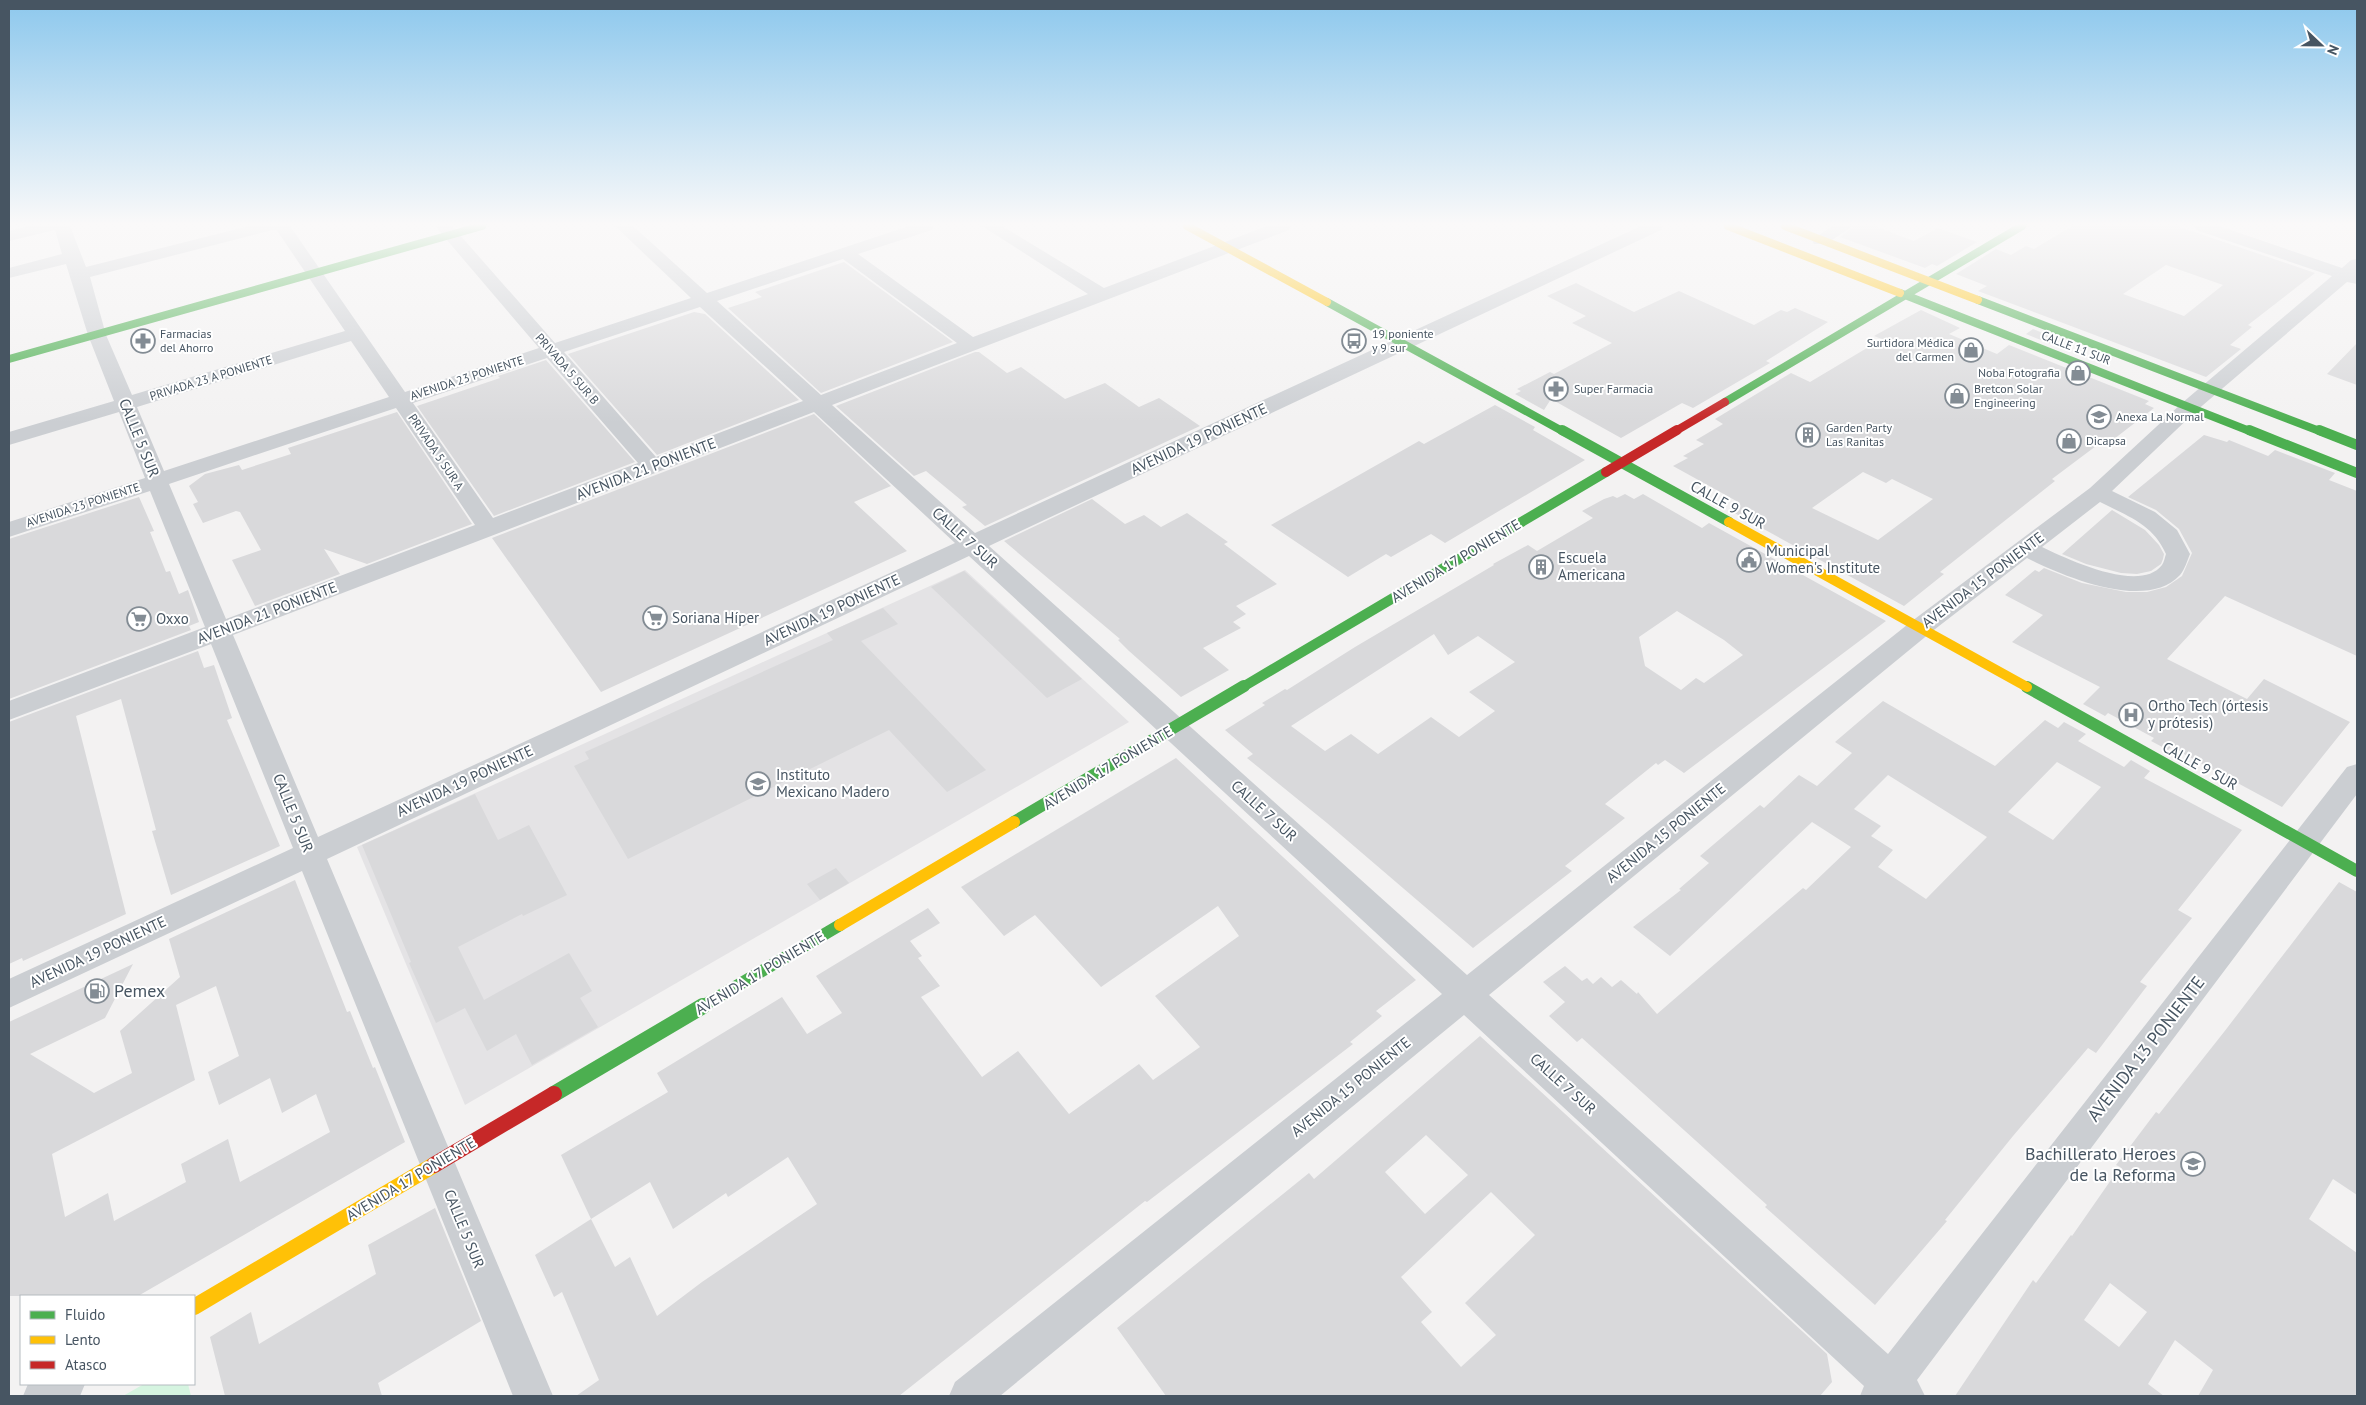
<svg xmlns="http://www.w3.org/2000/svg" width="2366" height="1405" font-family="'PT Sans',sans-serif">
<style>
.education{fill:#e4e3e5}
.green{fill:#d5f4e0}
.building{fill:#d9d9db;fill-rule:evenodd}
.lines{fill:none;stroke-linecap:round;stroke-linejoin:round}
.street{fill:#cbced2;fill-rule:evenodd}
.fast-far3{stroke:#4caf50;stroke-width:8}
.fast-far2{stroke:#4caf50;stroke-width:10}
.fast-far1{stroke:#4caf50;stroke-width:12}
.fast{stroke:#4caf50;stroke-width:16}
.slow-far3{stroke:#ffc107;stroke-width:8}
.slow-far2{stroke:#ffc107;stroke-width:10}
.slow-far1{stroke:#ffc107;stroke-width:12}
.slow{stroke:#ffc107;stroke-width:16}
.jam-far2{stroke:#c62828;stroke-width:8}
.jam-far1{stroke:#c62828;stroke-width:10}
.jam{stroke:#c62828;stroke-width:16}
.labels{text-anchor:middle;stroke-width:4;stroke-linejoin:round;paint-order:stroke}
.far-poi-label{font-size:12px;fill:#475562;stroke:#fff;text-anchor:start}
.far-street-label{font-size:12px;fill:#475562;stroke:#fff}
.street-label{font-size:15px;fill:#475562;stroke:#fff}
.poi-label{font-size:15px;fill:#475562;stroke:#fff;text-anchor:start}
.near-poi-label{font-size:18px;fill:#475562;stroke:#fff;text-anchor:start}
.near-street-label{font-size:18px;fill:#475562;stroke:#fff}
</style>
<rect width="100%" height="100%" fill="#f3f2f2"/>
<path class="education" d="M965,570L1129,722L465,1105L357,847Z"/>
<path class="green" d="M144,1384H188L191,1396H123Z"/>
<path class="building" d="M1855,226H1874L1914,241L1938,228L1977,242L1937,266L1932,264L1925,268L1840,237Z
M2072,226H2177L2315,273L2248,325L2252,327L2230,345L2241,349L2206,377L1978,291L1987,286L1956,274L1996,249L2011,255L2026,246L2034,249ZM2166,265L2223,285L2184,316L2123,294Z
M844,262L953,342L821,393L728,308L762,297L755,292Z
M1576,283L1634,312L1679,291L1754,325L1781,310L1787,312L1795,308L1828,322L1766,361L1770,363L1693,408L1682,403L1621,438L1551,399L1544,410L1515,394L1521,391L1517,389L1550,372L1554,374L1612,343L1572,323L1586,316L1547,296Z
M1921,310L1960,328L1949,334L1997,354L2009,345L2149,401L2145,404L2154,408L2114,439L2108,437L2052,479L2055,481L1940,572L1944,574L1904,606L1729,510L1740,503L1673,466L1688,458L1683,456L1704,444L1696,440L1723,424L1715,419L1791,373L1810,382L1882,339L1874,336ZM1863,472L1886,483L1892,479L1933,499L1878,540L1812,508Z
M694,312L705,314L799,400L657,455L568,354Z
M2033,329L2058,339L2051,344L2026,334Z
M2357,343V385L2327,374Z
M975,352H979L1007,373L1021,367L1065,399L1105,383L1139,407L1159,398L1200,426L985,526L962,507L967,505L926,471L914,476L836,406Z
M546,360L635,462L494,516L417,406L500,378L498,376Z
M1495,405L1535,427L1533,430L1585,460L1445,543L1431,534L1391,557L1386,554L1348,577L1271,525L1419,441L1424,444Z
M397,412L472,524L367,564L324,549L340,574L255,606L232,560L261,550L240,512L236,511L203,523L193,504L198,502L189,486L205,474L239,465L242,470L291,454L288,448Z
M814,414L891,486L854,502L907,551L601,692L492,538Z
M2204,435L2227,442L2229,440L2268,456L2275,450L2335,473L2329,480L2357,491V656L2225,596L2167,659L2247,699L2264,679L2350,722L2282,807L2171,747L2168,750L2151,741L2154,738L2108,713L2105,716L2083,704L2100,687L2012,642L2043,615L2005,595L2035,570L2039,572L2044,568L2082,583L2126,592H2147L2166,587L2182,576L2192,553L2179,529L2156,510L2128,497Z
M1625,494L1634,499L1643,494L1702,528L1709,523L1886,621L1684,773L1665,760L1658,765L1656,763L1605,804L1625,818L1565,866L1572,871L1473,948L1327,823L1247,758L1253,754L1225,730L1265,705L1262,703L1285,689L1287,690L1355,647L1494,565L1493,564L1528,545L1537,551L1593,518L1582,511L1604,499L1613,496L1617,498ZM1677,611L1724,640L1743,655L1704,683L1696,678L1681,690L1645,666L1639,637ZM1434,634L1448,655L1478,636L1515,662L1469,692L1495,711L1459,737L1431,717L1378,754L1351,734L1325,751L1291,726Z
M139,497L154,531L150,532L166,572L170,571L179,594L188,590L199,622L189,626L191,630L9,699V539Z
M1092,499L1125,524L1144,515L1161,527L1187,513L1228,542L1224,544L1277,584L1236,606L1246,614L1233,622L1241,628L1203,648L1229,670L1181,697L1129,651L1118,640L1120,639L1004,541Z
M2112,510L2145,530L2159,545L2164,554L2163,559L2161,564L2151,571L2137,574L2121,573L2086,564L2062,554Z
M964,571L1082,679L1047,698L931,587Z
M883,608L898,624L861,641L986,770L947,792L889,730L628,859L574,766L589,759L585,752L833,640L827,633Z
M198,651L204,668L214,665L232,718L227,720L280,846L171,895L152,831L156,830L121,699L76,716L126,914L23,961L22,958L9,964V722Z
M1883,701L1995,766L2045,720L2058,728L2064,722L2086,734L2078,741L2124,767L2131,760L2150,771L2144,778L2242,830L2178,910L2192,918L2140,982L2147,986L2096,1053L2088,1048L2013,1136L1945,1220L1947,1221L1875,1305L1765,1207L1767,1205L1582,1038L1577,1042L1549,1016L1565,1002L1543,982L1565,966L1582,981L1587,978L1593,984L1601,977L1612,987L1621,980L1637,994L1638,992L1657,1014L1803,888L1806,890L1851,847L1812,822L1670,956L1633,927L1681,890L1679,889L1709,863L1700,856L1760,805L1764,808L1799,775L1817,786L1852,753L1835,742ZM2057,762L2101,787L2053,840L2008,812ZM1888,775L1987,837L1926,899L1878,867L1893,850L1871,836L1881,826L1854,809Z
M1176,758L1416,980L1376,1011L1382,1016L1350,1042L1353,1044L1147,1202L1145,1201L899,1396H576L599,1380L562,1292L554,1297L535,1255L591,1219L561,1155L668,1092L657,1073L782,997L807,1034L842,1013L816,976L928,908L940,923L910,941L922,956L918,958L940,986L921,997L982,1077L1018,1051L1069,1114L1139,1064L1153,1080L1200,1047L1155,996L1239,936L1218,906L1101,987L1035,915L1004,936L961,887ZM788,1157L817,1204L702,1282L657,1316L630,1257L615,1267L591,1219L650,1182L673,1229L726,1193L728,1197Z
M475,794L498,840L529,825L567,895L523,916L522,914L458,947L484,1000L569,953L592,991L580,998L598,1027L532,1065L516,1034L487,1051L465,1008L436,1023L409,963L411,962L362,845Z
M836,868L849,883L820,900L807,884Z
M295,880L347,1012L350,1011L373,1068L375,1067L405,1142L138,1296H9V1022L133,964L105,1018L30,1054L94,1093L132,1073L120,1031L180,977L169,939ZM216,986L239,1056L208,1072L219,1105L270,1078L282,1113L316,1094L330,1132L240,1182L228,1139L181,1164L186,1182L114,1221L108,1193L65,1217L52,1154L195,1080L176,1005Z
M2339,882L2357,892V1195L2333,1179L2309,1219L2357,1253V1396H2198L2213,1370L2175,1340L2148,1384L2164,1396H1955L2033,1280L2036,1283L2071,1235L2072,1236L2120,1167L2116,1165L2156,1112L2159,1114L2224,1032ZM2110,1283L2147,1312L2119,1347L2084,1320Z
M1480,1036L1827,1354L1832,1382L1820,1396H1166L1117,1328L1309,1173L1314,1179ZM1426,1135L1468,1175L1425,1214L1385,1172ZM1491,1192L1535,1235L1465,1303L1496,1335L1461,1367L1421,1322L1432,1312L1401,1277Z
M435,1208L481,1321L378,1383L382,1396H225L210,1337L251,1312L259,1344L376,1274L368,1245Z"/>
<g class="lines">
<path class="street" d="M29,226H70L86,267L249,226H290L405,392L539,348L435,226H452L555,343L691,298L615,226H633L707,293L909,226H934L932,230L858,254L973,337L1088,294L982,226H1002L1104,288L1267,226H1291L1289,230L832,405L975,533L1641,226H1663L1661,230L989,546L1467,975L1912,621L2090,488L2182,403L2332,276L2196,230L2194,226H2219L2342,268L2351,260L2357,259V284L2347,282L2196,411L2112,491L2155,512L2177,530L2190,554C2187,561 2185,569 2180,575C2146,612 2063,576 2027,558L1930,633L1489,995L1888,1354L2347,767L2357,764V794L1917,1380L1925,1396H1860L1864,1386L1464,1015L1000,1396H949L955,1382L1442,994L969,556L327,859L553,1396H513L302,871L9,1008V979L293,848L211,644L9,720V701L205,627L150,491L9,537V522L145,478L119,412L9,445V432L114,401L88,335L66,264L9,278V268L62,254L55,230L9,241V231ZM276,229L345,331L132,395L106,335L90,277ZM843,259L957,343L821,395L717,301ZM700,307L803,401L656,457L564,352ZM351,341L389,397L164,471L137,407ZM547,358L638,463L493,518L413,403ZM396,408L475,525L226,619L169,484ZM814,412L955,543L318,837L233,635ZM2100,502C2127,516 2153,524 2166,554C2165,557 2164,562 2162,565C2140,594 2067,559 2042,547Z
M1832,226H1853L1826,244H1814L1812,240Z
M28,1384H85L80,1396H23Z"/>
<path class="fast-far3" d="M1900,293L2252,432
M1978,300L2322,432
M1327,302L1564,432
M9,359L482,226
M1725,402L2022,226"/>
<path class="fast-far2" d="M1562,430L1729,522
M2249,430L2357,473
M2319,430L2357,445
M1241,688L1606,472"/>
<path class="fast-far1" d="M2027,687L2357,871
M1014,822L1244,686
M701,1007L840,925"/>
<path class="fast" d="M554,1094L703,1006"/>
<path class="slow-far3" d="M1187,226L1327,302
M1728,226L1900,293
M1785,226L1978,300"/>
<path class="slow-far2" d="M1729,522L2027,687"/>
<path class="slow-far1" d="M840,925L1014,822"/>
<path class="slow" d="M194,1307L434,1165"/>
<path class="jam-far2" d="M1674,432L1725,402"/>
<path class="jam-far1" d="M1606,472L1677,430"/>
<path class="jam" d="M434,1165L554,1094"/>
</g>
<linearGradient id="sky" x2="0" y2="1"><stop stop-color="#8dc8ed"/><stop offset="0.53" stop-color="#faf9f9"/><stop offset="1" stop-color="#faf9f9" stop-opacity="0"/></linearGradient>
<rect width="2366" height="423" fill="url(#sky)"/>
<defs>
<g id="pharmacy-ring" transform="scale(1.25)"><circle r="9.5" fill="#fff" stroke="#838c94" stroke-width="1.5"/><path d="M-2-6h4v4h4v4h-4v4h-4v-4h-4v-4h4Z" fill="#838c94"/></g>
<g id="bus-ring" transform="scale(1.25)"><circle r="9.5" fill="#fff" stroke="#838c94" stroke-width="1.5"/><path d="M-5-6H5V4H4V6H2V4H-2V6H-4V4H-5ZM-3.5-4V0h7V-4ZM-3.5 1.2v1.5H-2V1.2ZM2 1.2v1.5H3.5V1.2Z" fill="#838c94"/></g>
<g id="shop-ring" transform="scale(1.25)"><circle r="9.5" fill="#fff" stroke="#838c94" stroke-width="1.5"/><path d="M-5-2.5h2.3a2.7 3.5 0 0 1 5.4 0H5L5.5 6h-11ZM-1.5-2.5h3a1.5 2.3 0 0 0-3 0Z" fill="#838c94"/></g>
<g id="school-ring" transform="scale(1.25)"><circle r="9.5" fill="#fff" stroke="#838c94" stroke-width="1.5"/><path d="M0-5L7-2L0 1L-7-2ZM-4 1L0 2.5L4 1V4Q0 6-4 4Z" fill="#838c94"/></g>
<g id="building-ring" transform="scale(1.25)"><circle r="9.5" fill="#fff" stroke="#838c94" stroke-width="1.5"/><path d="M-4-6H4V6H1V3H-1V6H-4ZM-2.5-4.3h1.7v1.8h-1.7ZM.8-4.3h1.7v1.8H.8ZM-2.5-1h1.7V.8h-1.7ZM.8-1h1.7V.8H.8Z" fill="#838c94"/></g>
<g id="civic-ring" transform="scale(1.25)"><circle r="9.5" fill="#fff" stroke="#838c94" stroke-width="1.5"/><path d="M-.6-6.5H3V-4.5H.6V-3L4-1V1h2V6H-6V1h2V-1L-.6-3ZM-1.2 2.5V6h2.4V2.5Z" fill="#838c94"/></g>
<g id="supermarket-ring" transform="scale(1.25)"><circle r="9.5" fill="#fff" stroke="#838c94" stroke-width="1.5"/><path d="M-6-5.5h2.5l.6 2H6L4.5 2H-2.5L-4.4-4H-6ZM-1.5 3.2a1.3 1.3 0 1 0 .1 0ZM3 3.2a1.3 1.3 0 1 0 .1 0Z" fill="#838c94"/></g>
<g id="hospital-ring" transform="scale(1.25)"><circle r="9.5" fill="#fff" stroke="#838c94" stroke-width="1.5"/><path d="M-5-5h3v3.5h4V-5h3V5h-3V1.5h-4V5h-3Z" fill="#838c94"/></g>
<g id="university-ring" transform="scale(1.25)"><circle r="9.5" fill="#fff" stroke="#838c94" stroke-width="1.5"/><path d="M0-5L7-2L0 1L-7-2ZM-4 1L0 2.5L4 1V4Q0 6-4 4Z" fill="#838c94"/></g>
<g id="fuel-ring" transform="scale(1.25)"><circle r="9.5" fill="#fff" stroke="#838c94" stroke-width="1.5"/><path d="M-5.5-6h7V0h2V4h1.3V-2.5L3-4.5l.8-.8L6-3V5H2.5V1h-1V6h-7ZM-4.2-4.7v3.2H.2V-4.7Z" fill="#838c94"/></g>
</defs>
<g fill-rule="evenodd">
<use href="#pharmacy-ring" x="143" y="341"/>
<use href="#bus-ring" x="1354" y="341"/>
<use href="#shop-ring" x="1971" y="350"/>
<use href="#shop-ring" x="2078" y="373"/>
<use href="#pharmacy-ring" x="1556" y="389"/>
<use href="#shop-ring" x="1957" y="396"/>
<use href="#school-ring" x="2099" y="417"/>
<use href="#building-ring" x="1808" y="435"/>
<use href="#shop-ring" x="2069" y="441"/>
<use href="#civic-ring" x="1749" y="560"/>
<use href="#building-ring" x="1541" y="567"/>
<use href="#supermarket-ring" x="655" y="618"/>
<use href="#supermarket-ring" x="139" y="619"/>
<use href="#hospital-ring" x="2131" y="715"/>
<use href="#university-ring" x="758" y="784"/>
<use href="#fuel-ring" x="97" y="991"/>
<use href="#school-ring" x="2193" y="1164"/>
</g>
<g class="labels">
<g class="far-poi-label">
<text x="160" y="338">Farmacias<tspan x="160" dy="14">del Ahorro</tspan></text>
<text x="1372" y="338">19 poniente<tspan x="1372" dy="14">y 9 sur</tspan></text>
<text x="1954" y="347" text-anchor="end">Surtidora Médica<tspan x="1954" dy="14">del Carmen</tspan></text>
<text x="2060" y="377" text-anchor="end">Noba Fotografia</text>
<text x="1574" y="393">Super Farmacia</text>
<text x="1974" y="393">Bretcon Solar<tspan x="1974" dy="14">Engineering</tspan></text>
<text x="2116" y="421">Anexa La Normal</text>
<text x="1826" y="432">Garden Party<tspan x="1826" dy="14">Las Ranitas</tspan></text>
<text x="2086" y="445">Dicapsa</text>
</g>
<g class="far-street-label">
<text transform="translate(2076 348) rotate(21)" y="4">CALLE 11 SUR</text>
<text transform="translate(567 369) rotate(49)" y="4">PRIVADA 5 SUR B</text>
<text transform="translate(211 378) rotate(-17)" y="4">PRIVADA 23 A PONIENTE</text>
<text transform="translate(467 378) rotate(-18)" y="4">AVENIDA 23 PONIENTE</text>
<text transform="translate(436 452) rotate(56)" y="4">PRIVADA 5 SUR A</text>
<text transform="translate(83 505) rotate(-18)" y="4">AVENIDA 23 PONIENTE</text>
</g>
<g class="street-label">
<text transform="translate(139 438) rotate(68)" y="5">CALLE 5 SUR</text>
<text transform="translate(1199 439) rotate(-25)" y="5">AVENIDA 19 PONIENTE</text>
<text transform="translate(646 469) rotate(-21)" y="5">AVENIDA 21 PONIENTE</text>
<text transform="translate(1728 505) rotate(29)" y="5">CALLE 9 SUR</text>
<text transform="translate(965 538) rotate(42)" y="5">CALLE 7 SUR</text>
<text transform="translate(1456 561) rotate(-31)" y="5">AVENIDA 17 PONIENTE</text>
<text transform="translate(1983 580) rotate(-37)" y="5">AVENIDA 15 PONIENTE</text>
<text transform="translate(832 610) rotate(-25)" y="5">AVENIDA 19 PONIENTE</text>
<text transform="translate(267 613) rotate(-21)" y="5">AVENIDA 21 PONIENTE</text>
<text transform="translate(2200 766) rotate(29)" y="5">CALLE 9 SUR</text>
<text transform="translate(1108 768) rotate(-31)" y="5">AVENIDA 17 PONIENTE</text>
<text transform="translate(465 781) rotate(-25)" y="5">AVENIDA 19 PONIENTE</text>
<text transform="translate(1264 811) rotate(42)" y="5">CALLE 7 SUR</text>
<text transform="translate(293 813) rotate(68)" y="5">CALLE 5 SUR</text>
<text transform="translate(1666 833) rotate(-39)" y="5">AVENIDA 15 PONIENTE</text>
<text transform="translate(98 952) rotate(-25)" y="5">AVENIDA 19 PONIENTE</text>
<text transform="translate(760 973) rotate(-31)" y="5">AVENIDA 17 PONIENTE</text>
<text transform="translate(1563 1084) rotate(42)" y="5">CALLE 7 SUR</text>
<text transform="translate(1351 1087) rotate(-39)" y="5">AVENIDA 15 PONIENTE</text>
<text transform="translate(411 1179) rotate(-31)" y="5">AVENIDA 17 PONIENTE</text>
<text transform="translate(464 1229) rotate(68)" y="5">CALLE 5 SUR</text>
</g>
<g class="poi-label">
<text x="1766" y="556">Municipal<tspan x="1766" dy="17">Women's Institute</tspan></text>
<text x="1558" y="563">Escuela<tspan x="1558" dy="17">Americana</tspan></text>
<text x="672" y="623">Soriana Híper</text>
<text x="156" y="624">Oxxo</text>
<text x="2148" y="711">Ortho Tech (órtesis<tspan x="2148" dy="17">y prótesis)</tspan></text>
<text x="776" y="780">Instituto<tspan x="776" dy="17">Mexicano Madero</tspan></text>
</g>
<g class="near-poi-label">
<text x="114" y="997">Pemex</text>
<text x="2176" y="1160" text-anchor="end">Bachillerato Heroes<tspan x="2176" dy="21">de la Reforma</tspan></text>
</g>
<g class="near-street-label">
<text transform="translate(2146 1049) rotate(-52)" y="6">AVENIDA 13 PONIENTE</text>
</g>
</g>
<rect width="2366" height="1405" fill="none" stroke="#475562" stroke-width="20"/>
<rect x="20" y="1295" width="175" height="90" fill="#ffffff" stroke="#b5bbc0"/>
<rect x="30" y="1311" width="25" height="8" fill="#4caf50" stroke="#b5bbc0"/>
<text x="65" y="1320" font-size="15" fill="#475562">Fluido</text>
<rect x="30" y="1336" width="25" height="8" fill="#ffc107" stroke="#b5bbc0"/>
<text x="65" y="1345" font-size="15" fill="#475562">Lento</text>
<rect x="30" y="1361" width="25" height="8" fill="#c62828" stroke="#b5bbc0"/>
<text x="65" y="1370" font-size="15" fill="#475562">Atasco</text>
<g transform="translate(2321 45) rotate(112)" stroke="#ffffff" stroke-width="4" paint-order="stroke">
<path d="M0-4L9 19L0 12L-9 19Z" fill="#475562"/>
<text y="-8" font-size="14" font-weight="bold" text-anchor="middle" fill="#475562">N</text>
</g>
</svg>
